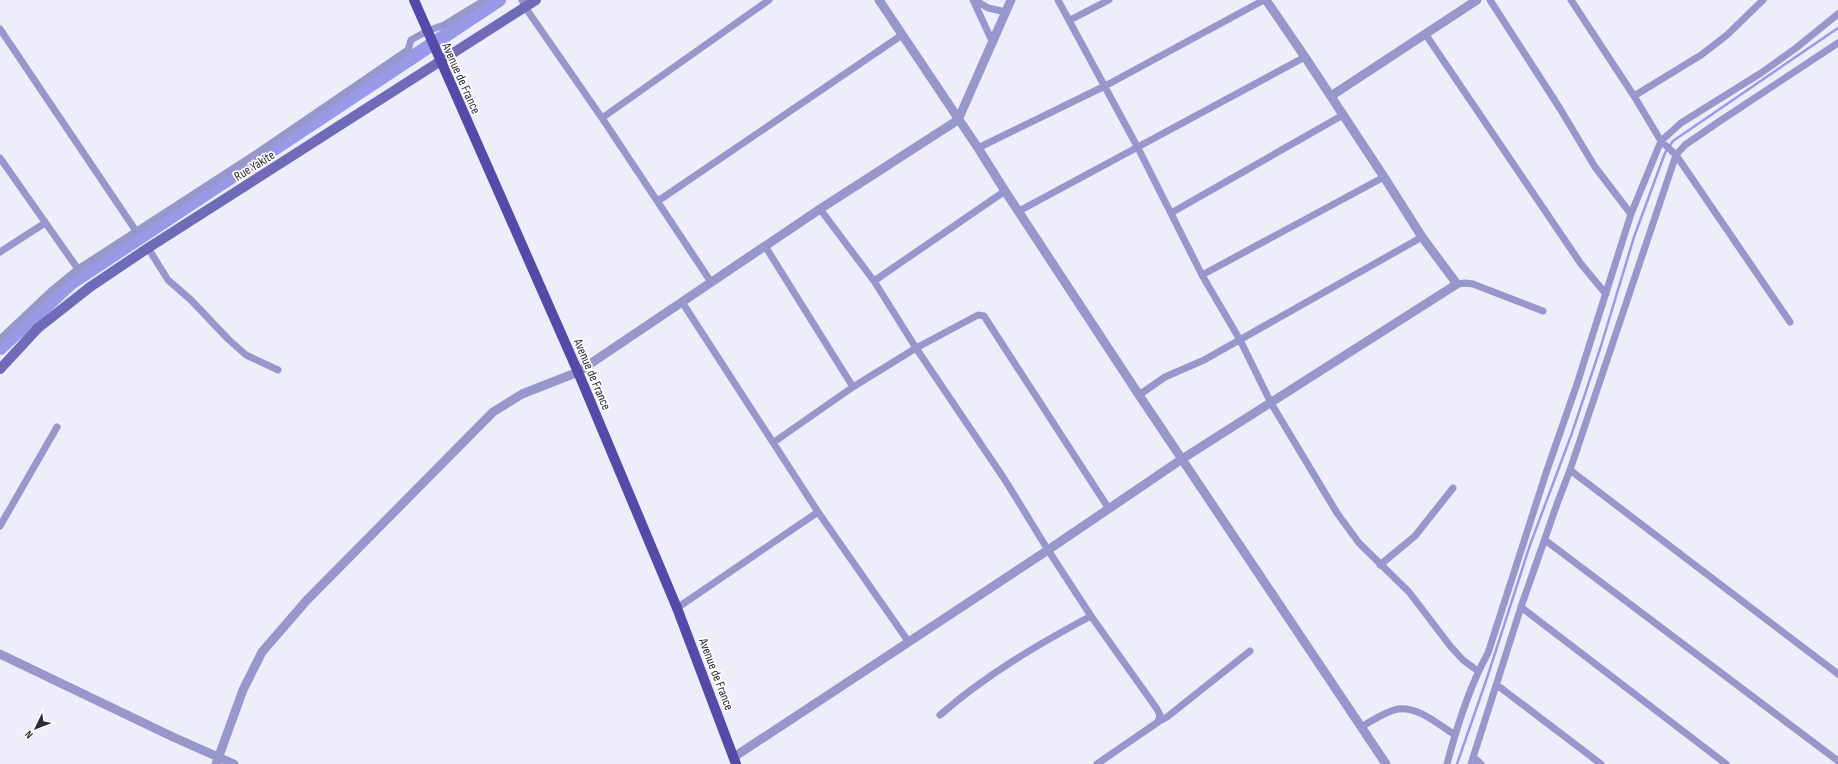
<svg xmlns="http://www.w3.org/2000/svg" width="1838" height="764" font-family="'Sofia Sans Condensed',sans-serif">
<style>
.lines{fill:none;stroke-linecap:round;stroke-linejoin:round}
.stream{stroke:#9a99e7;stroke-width:2.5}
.river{stroke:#9a99e7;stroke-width:14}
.minor{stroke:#9797cc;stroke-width:7}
.tertiary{stroke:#9797cc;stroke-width:9}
.secondary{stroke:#6f6bb8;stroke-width:10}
.primary{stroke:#544aa8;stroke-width:10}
.labels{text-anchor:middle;stroke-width:3.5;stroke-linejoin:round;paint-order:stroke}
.street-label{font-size:13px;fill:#292a35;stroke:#fff}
</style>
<rect width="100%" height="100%" fill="#edeefa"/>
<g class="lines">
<path class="stream" d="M1457,764L1487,678L1530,545L1572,433L1601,346L1634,237L1665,153L1673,141L1838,28"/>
<path class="river" d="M0,348L71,283L499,0"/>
<path class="minor" d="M522,0L525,7L602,118L711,282
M973,0L993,43
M975,0L988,8L1006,12
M1058,0L1138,148L1202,275L1240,340L1271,403L1337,513L1359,543L1409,592L1451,647L1463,660L1478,671
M1490,0L1559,107L1595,167L1631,214
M1571,0L1634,96L1661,141L1676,155L1790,322
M1070,20L1109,0
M0,29L136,231
M1426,35L1581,264L1606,294
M1634,96L1701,55L1727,35L1763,0
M602,118L769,0
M978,148L1105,86L1264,0
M0,158L78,269
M658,201L902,35
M820,209L874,281L916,348L1005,480L1048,550L1091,616L1157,709L1160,715L1158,722L1097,764
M1019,211L1305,57
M1171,213L1343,115
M765,246L853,387
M148,248L168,280L191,300L228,339L246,355L278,370
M0,252L45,223
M1202,275L1384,177
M874,281L1005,191
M1457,284L1465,283L1473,284L1543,311
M682,302L818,512L908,641
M0,339L51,291L78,269L254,155L408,50L411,40L427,31L444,25L485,0
M1139,395L1165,377L1204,360L1422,237
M774,442L853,387L916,348L978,315L984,316L1109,509
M1570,470L1838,674
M0,526L57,427
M1545,540L1838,761
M1380,565L1415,536L1453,488
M1521,607L1726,764
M677,608L818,512
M1497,685L1601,764
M940,715C987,674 1037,645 1091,616
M1158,722L1167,717L1250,651
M1361,727C1372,721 1386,711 1398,709C1418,706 1439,725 1455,735
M1473,757L1481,764
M1447,764C1457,726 1469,687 1488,653L1546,473L1577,384L1631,214L1661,141L1681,123L1761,73L1796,48L1838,14
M1471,764L1521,607L1557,504L1570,470L1676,155L1685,145L1720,121L1838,43"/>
<path class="tertiary" d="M879,0L978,148L1005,191L1139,395L1386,764
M1331,96L1477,0
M0,654L173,737L234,764
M734,757L1048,550L1182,459L1457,284L1422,237L1384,177L1305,57L1266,0
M216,764L243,690L262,652L307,600L493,412L522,394L578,372L820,209L958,120L1011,0"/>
<path class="secondary" d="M0,369L38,328L90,287L148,248L536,0"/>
<path class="primary" d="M414,0L578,372L677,608L736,764"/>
</g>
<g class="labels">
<g class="street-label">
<text transform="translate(462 78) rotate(66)" y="5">Avenue de France</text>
<text transform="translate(254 165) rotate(-32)" y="5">Rue Yakite</text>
<text transform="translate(593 374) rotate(67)" y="5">Avenue de France</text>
<text transform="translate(717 674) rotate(69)" y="5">Avenue de France</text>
</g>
</g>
<g transform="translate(36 728) rotate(227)" stroke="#ffffff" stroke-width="3" paint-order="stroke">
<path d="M0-3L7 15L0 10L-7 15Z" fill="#292a35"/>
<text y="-6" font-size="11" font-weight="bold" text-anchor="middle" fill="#292a35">N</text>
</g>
</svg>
